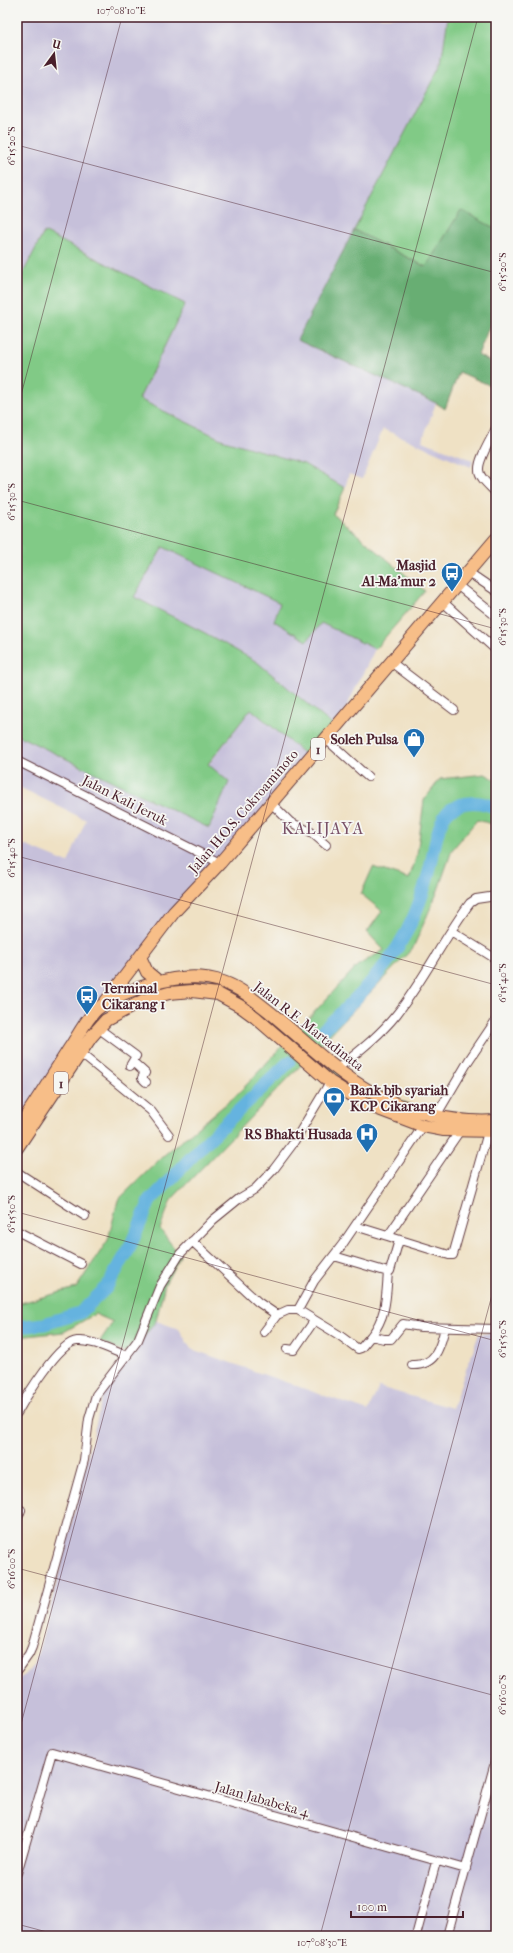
<svg xmlns="http://www.w3.org/2000/svg" width="513" height="1953" font-family="'IM FELL French Canon',serif">
<style>
.industrial{fill:#c6c0da}
.green{fill:#81ca86;stroke:#667458}
.forest{fill:#68ae73;stroke:#59664f}
.lines{fill:none;stroke-linecap:round;stroke-linejoin:round}
.river{stroke:#65b3df;stroke-width:13}
.minor-casing{stroke:#633c42;stroke-width:10}
.highway-casing{stroke:#633c42;stroke-width:14}
.minor{stroke:#fff;stroke-width:8}
.highway{stroke:#f7be88;stroke-width:12}
.ticks{fill:none;stroke:#4a1f2b;stroke-width:1;stroke-opacity:0.45}
.labels{text-anchor:middle;stroke-width:3.5;stroke-linejoin:round;paint-order:stroke}
.shield{fill:#f6f6f2;stroke:#7e6067;stroke-width:1}
.shield-label{font-size:13px;font-weight:bold;fill:#4a1f2b}
.poi-label{font-size:14px;font-weight:bold;fill:#4a1f2b;stroke:#f6f6f2;text-anchor:end}
.street-label{font-size:14px;fill:#4a1f2b;stroke:#f6f6f2}
.quarter-label{font-size:16px;letter-spacing:1px;fill:#795167;stroke:#f6f6f2}
.neatline{fill:none;stroke:#4a1f2b;stroke-width:1.5}
.ticks-label{font-size:10px;text-anchor:middle;fill:#4a1f2b}
</style>
<rect width="100%" height="100%" fill="#f6f6f2"/>
<filter id="ink" filterUnits="userSpaceOnUse"><feTurbulence type="fractalNoise" baseFrequency=".025" numOctaves="2"/><feDisplacementMap in="SourceGraphic" scale="8" xChannelSelector="R" yChannelSelector="G"/><feConvolveMatrix kernelMatrix="1 2 1 2 8 2 1 2 1" color-interpolation-filters="sRGB"/></filter>
<filter id="wash" filterUnits="userSpaceOnUse"><feTurbulence type="fractalNoise" baseFrequency=".012" numOctaves="4" result="noise"/><feDisplacementMap in="SourceGraphic" scale="16" xChannelSelector="R" yChannelSelector="G"/><feGaussianBlur stdDeviation="0.9" result="paint"/><feColorMatrix in="noise" values="0 0 0 0 0 0 0 0 0 0 0 0 0 0 0 0 0 1.4 0 .05"/><feComposite in="paint" operator="in"/></filter>
<g filter="url(#wash)">
<rect width="100%" height="100%" fill="#efe1c4"/>
<path class="industrial" d="M17,17H448L441,64L297,340L436,403L422,441L473,460L471,467L383,429L362,479L349,474L345,488L304,464L221,439L139,399L185,304L44,232L17,285Z
M163,547L281,603L307,641L321,623L375,649L336,728L257,662L205,633L133,597Z
M251,709L309,758L125,974L17,1127V842L68,863L86,820L17,786V735L209,827L208,765Z
M156,1321L179,1329L191,1349L368,1411L379,1387L452,1408L479,1334L496,1333V1936H17V1681L34,1666L49,1613L104,1391Z"/>
<path class="green" d="M448,17H496V229L461,211L426,267L354,230L441,64Z
M44,232L185,304L139,399L221,439L304,464L345,488L333,514L425,591L375,649L321,623L307,641L274,621L280,603L163,547L134,597L205,633L257,662L336,728L309,758L251,709L208,764L229,782L209,828L17,735V285Z
M485,774L496,780V825L477,820L452,850L437,893L413,948L315,1050L353,1080L436,1116L459,1132L375,1108L305,1061L171,1200L160,1229L180,1256L165,1284L156,1321L130,1355L100,1341L113,1322L95,1314L64,1332L18,1337L17,1340V1304L76,1288L108,1240L118,1200L163,1156L238,1094L285,1043L305,1060L315,1050L295,1033L357,966L384,950L367,932L382,911L361,894L373,867L409,879L417,855L424,800L440,779Z"/>
<path class="forest" d="M461,210L496,229V309L478,355L496,365V388L459,372L445,409L436,403L297,340L354,230L426,267Z"/>
<g class="lines">
<path class="river" d="M324,1029C359,997 396,960 414,916C420,902 425,887 429,872C434,857 436,820 450,810C463,800 482,801 496,808
M17,1327L44,1324L80,1313L106,1288L128,1251L150,1201L205,1143L289,1062"/>
</g>
</g>
<g filter="url(#ink)">
<g class="lines">
<g class="minor-casing">
<path id="minor" d="M496,428C492,438 478,459 479,470C479,478 491,487 496,493
M468,572L496,591
M457,585L496,616
M443,602L496,650
M391,662L454,710
M326,739L368,777
M17,761L220,863
M271,803L290,822L311,832L326,845
M451,931L496,959
M98,1028L136,1056L130,1066
M80,1053L151,1111L169,1135
M133,1062L145,1073L142,1078L146,1082
M337,1069C358,1052 379,1036 396,1015C424,980 443,939 470,903L476,899L496,896
M436,1116L469,1060L496,1020
M17,1172L85,1216
M355,1226L449,1255H453L488,1132
M17,1231L81,1264
M388,1236L459,1132
M192,1241L258,1302L277,1315L288,1310H298L339,1335L358,1349L361,1348L371,1336L384,1339H391L403,1324L421,1327L496,1329
M334,1256L388,1272L390,1271L399,1240
M298,1310L314,1281L342,1245L423,1126
M264,1332L277,1315
M371,1336C387,1316 386,1296 388,1272
M287,1349L294,1350L314,1321
M412,1365C436,1366 440,1347 445,1328
M17,1413C26,1397 59,1342 77,1341C94,1340 111,1350 127,1356
M17,1520L21,1510
M17,1671L29,1654L32,1647L84,1460L89,1419L96,1395L138,1340L160,1286L180,1254L213,1220L240,1198L255,1189L274,1169L292,1145L330,1082
M17,1873L52,1752L466,1869
M416,1936L436,1862
M447,1936L496,1759"/>
</g>
<g class="highway-casing">
<path id="highway" d="M141,959L147,972L159,982
M104,1004L174,912L220,863L496,539
M17,1130C35,1103 52,1076 69,1049C78,1036 86,1019 97,1009C112,997 134,989 152,984C175,977 200,974 223,982C241,988 257,1002 271,1013C304,1040 334,1071 371,1092C408,1112 454,1124 496,1121
M17,1148L91,1037L106,1020L144,1000L169,993L192,991L218,994L240,1006L255,1017L330,1082L365,1104L423,1126L444,1130L496,1131"/>
</g>
<use href="#minor" class="minor"/>
<use href="#highway" class="highway"/>
</g>
</g>
<path class="ticks" d="M17,145L496,273M17,410L122,17M17,500L496,629M17,856L496,985M17,1212L496,1341M17,1568L496,1696M17,1739L478,17M17,1924L62,1936M320,1936L496,1280"/>
<defs>
<g id="bus-pin" transform="scale(1.15)"><path d="M0 17L-7.5 6A9.5 9.5 0 1 1 7.5 6Z" fill="#1f6fb2" stroke="#f6f6f2"/><path d="M-5-6H5V4H4V6H2V4H-2V6H-4V4H-5ZM-3.5-4V0h7V-4ZM-3.5 1.2v1.5H-2V1.2ZM2 1.2v1.5H3.5V1.2Z" fill="#fff"/></g>
<g id="shop-pin" transform="scale(1.15)"><path d="M0 17L-7.5 6A9.5 9.5 0 1 1 7.5 6Z" fill="#1f6fb2" stroke="#f6f6f2"/><path d="M-5-2.5h2.3a2.7 3.5 0 0 1 5.4 0H5L5.5 6h-11ZM-1.5-2.5h3a1.5 2.3 0 0 0-3 0Z" fill="#fff"/></g>
<g id="bank-pin" transform="scale(1.15)"><path d="M0 17L-7.5 6A9.5 9.5 0 1 1 7.5 6Z" fill="#1f6fb2" stroke="#f6f6f2"/><path d="M-6-4H6V4H-6ZM0-2.3a2.3 2.3 0 1 0 0 4.6a2.3 2.3 0 1 0 0-4.6Z" fill="#fff"/></g>
<g id="hospital-pin" transform="scale(1.15)"><path d="M0 17L-7.5 6A9.5 9.5 0 1 1 7.5 6Z" fill="#1f6fb2" stroke="#f6f6f2"/><path d="M-5-5h3v3.5h4V-5h3V5h-3V1.5h-4V5h-3Z" fill="#fff"/></g>
</defs>
<g fill-rule="evenodd">
<use href="#bus-pin" x="452" y="573"/>
<use href="#shop-pin" x="414" y="739"/>
<use href="#bus-pin" x="87" y="996"/>
<use href="#bank-pin" x="334" y="1098"/>
<use href="#hospital-pin" x="367" y="1134"/>
</g>
<g class="labels">
<g class="shield">
<rect x="311" y="738" width="14" height="22" rx="3"/>
<rect x="54" y="1072" width="14" height="22" rx="3"/>
</g>
<g class="shield-label">
<text x="318" y="754">1</text>
<text x="61" y="1088">1</text>
</g>
<g class="poi-label">
<text x="436" y="570">Masjid<tspan x="436" dy="16">Al-Ma'mur 2</tspan></text>
<text x="398" y="744">Soleh Pulsa</text>
<text x="102" y="993" text-anchor="start">Terminal<tspan x="102" dy="16">Cikarang 1</tspan></text>
<text x="350" y="1095" text-anchor="start">Bank bjb syariah<tspan x="350" dy="16">KCP Cikarang</tspan></text>
<text x="352" y="1139">RS Bhakti Husada</text>
</g>
<g class="street-label">
<text transform="translate(125 800) rotate(27)" y="5">Jalan Kali Jeruk</text>
<text transform="translate(243 811) rotate(-49)" y="5">Jalan H.O.S. Cokroaminoto</text>
<text transform="translate(309 1026) rotate(38)" y="5">Jalan R.E. Martadinata</text>
<text transform="translate(262 1799) rotate(16)" y="5">Jalan Jababeka 4</text>
</g>
<g class="quarter-label">
<text x="323" y="834">KALIJAYA</text>
</g>
</g>
<rect width="513" height="1953" fill="none" stroke="#f6f6f2" stroke-width="44"/>
<g transform="translate(54 54) rotate(15)" stroke="#f6f6f2" stroke-width="3" paint-order="stroke">
<path d="M0-3L7 15L0 10L-7 15Z" fill="#4a1f2b"/>
<text y="-6" font-size="11" font-weight="bold" text-anchor="middle" fill="#4a1f2b">U</text>
</g>
<path d="M351 1911v6h112v-6" fill="none" stroke="#4a1f2b" stroke-width="2"/>
<text x="357" y="1911" font-size="12" fill="#4a1f2b" stroke="#f6f6f2" stroke-width="3" paint-order="stroke">100 m</text>
<rect x="22" y="22" width="469" height="1909" class="neatline"/>
<g class="ticks-label">
<text x="121" y="14">107°08'10"E</text>
<text transform="translate(11 146) rotate(-90)" y="4">6°15'20"S</text>
<text transform="translate(502 272) rotate(-90)" y="4">6°15'20"S</text>
<text transform="translate(11 502) rotate(-90)" y="4">6°15'30"S</text>
<text transform="translate(502 627) rotate(-90)" y="4">6°15'30"S</text>
<text transform="translate(11 858) rotate(-90)" y="4">6°15'40"S</text>
<text transform="translate(502 983) rotate(-90)" y="4">6°15'40"S</text>
<text transform="translate(11 1214) rotate(-90)" y="4">6°15'50"S</text>
<text transform="translate(502 1339) rotate(-90)" y="4">6°15'50"S</text>
<text transform="translate(11 1569) rotate(-90)" y="4">6°16'00"S</text>
<text transform="translate(502 1695) rotate(-90)" y="4">6°16'00"S</text>
<text x="322" y="1946">107°08'30"E</text>
</g>
</svg>
